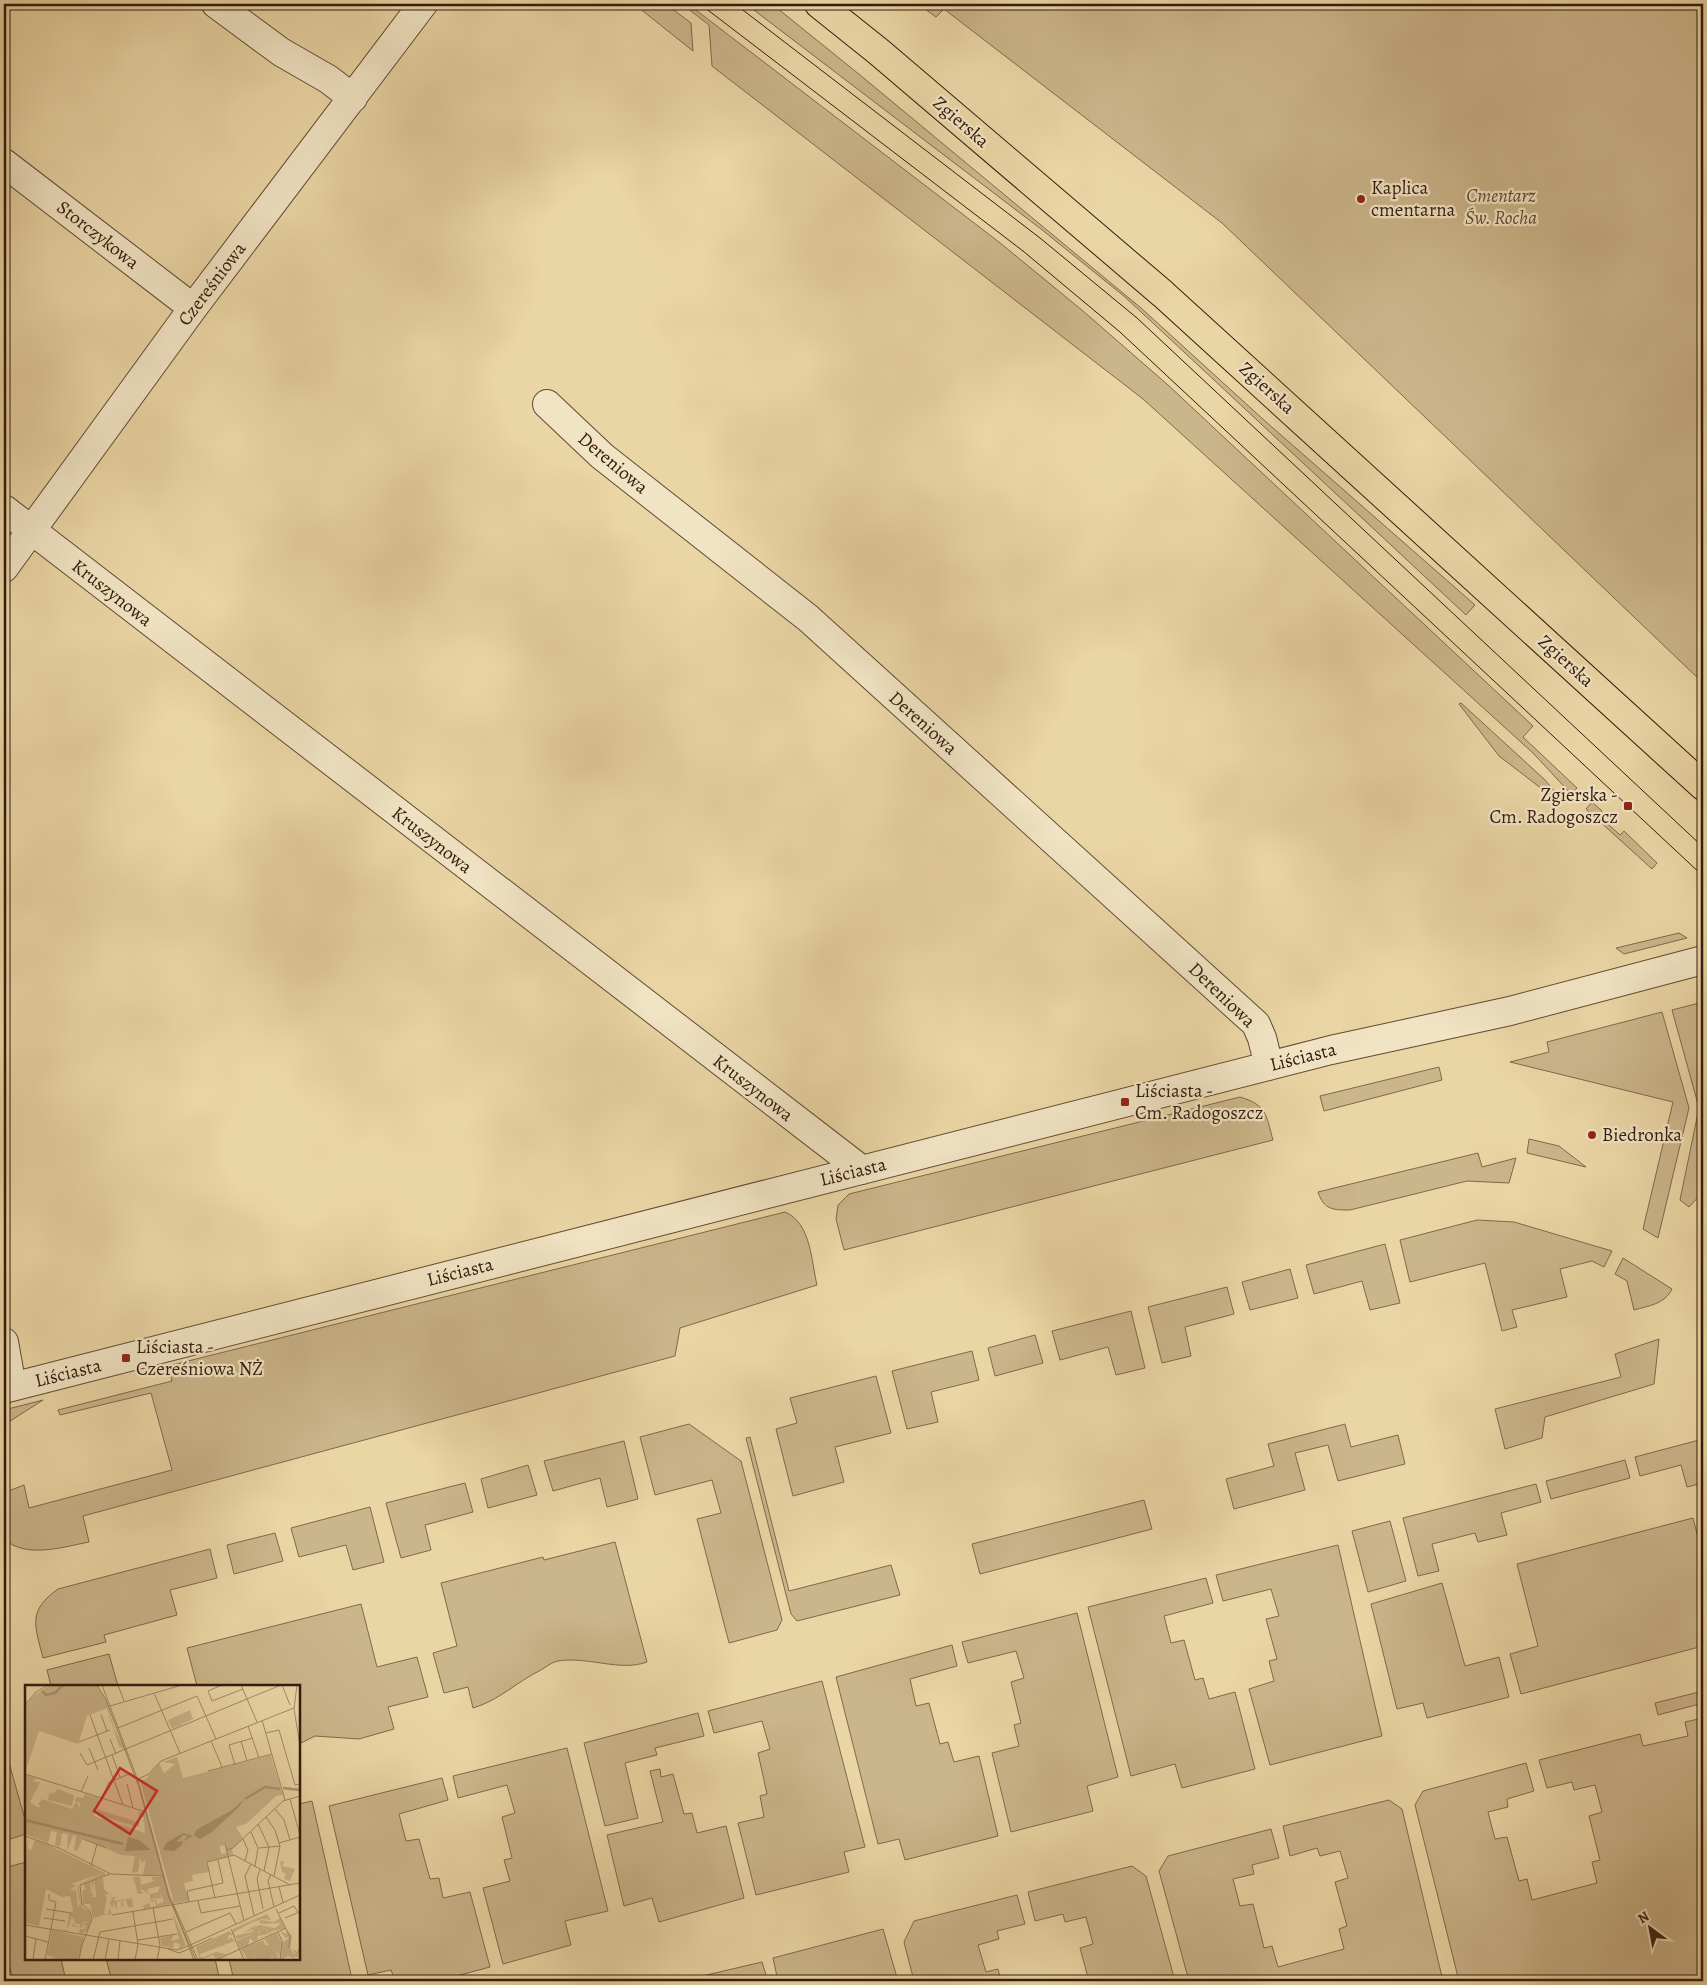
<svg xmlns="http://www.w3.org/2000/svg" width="1707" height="1985" font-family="Alegreya,serif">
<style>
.green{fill:#cbb58a;stroke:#80684c}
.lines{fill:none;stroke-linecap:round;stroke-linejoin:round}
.minor-casing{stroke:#624a33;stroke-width:30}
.major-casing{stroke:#341b0d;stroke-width:30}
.minor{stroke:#f1e4c4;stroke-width:28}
.major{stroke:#ead5a4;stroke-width:28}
.tram{stroke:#341b0d;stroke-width:1}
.poi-dot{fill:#8f2418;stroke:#f1e4c4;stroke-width:2}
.labels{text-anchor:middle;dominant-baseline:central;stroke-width:4.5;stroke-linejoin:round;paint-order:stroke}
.street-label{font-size:19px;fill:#341b0d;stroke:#f1e4c4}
.poi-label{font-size:19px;fill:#341b0d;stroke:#f1e4c4;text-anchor:start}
.park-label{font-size:19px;font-style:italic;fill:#614932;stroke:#f1e4c4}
.inset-river{fill:none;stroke:#ac9671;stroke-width:2.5}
.inset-road{fill:none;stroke:#a18b68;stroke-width:1}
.view{fill:#d62828;fill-opacity:0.15;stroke:#d62828;stroke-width:2.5}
.inset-edge{fill:none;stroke:#341b0d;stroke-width:2.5}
</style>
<rect width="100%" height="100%" fill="#ead5a4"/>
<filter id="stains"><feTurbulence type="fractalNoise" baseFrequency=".004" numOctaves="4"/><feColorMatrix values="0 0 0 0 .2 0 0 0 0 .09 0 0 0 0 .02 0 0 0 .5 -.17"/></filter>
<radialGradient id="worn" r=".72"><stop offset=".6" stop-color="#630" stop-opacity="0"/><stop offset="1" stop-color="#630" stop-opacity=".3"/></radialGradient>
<path class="green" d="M 634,4 L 648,4 L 652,6 L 654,4 L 666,4 L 691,23 L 693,51 Z
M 682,4 L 688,4 L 999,242 L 1083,311 L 1168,385 L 1533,726 L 1523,737 L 1577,788 L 1571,794 L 1533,753 L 1143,399 L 712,66 L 709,25 Z
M 746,4 L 772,4 L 860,75 L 1141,308 L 1265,421 L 1475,605 L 1466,615 L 1125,297 L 1041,229 Z
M 924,4 L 1703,4 L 1703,683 L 1222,223 L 944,9 L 936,17 L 922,7 Z
M 1461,703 L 1544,779 L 1561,798 L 1559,802 L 1499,756 L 1459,704 Z
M 1592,802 L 1602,811 L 1599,816 L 1620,835 L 1624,831 L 1657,863 L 1652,869 L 1586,809 Z
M 1679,933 L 1687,938 L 1624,954 L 1616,948 Z
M 1703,1002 L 1703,1192 L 1689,1207 L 1680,1200 L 1699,1108 L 1672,1010 Z
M 1662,1012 L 1689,1108 L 1658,1238 L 1643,1229 L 1673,1102 L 1510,1062 L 1549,1052 L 1547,1042 Z
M 1439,1067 L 1442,1080 L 1324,1111 L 1320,1096 Z
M 1240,1097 C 1267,1105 1266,1115 1273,1140 L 844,1250 L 836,1219 L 838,1205 L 849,1194 Z
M 1529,1139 L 1559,1146 L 1586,1167 L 1527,1153 Z
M 1478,1153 L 1482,1167 L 1516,1158 L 1509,1183 L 1467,1181 L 1350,1210 C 1333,1210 1324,1210 1318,1192 Z
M 785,1212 C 811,1223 811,1260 817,1285 L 680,1328 L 675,1356 L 83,1516 L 89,1542 C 63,1547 26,1559 4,1539 L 6,1492 L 24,1485 L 29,1508 L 172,1470 L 151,1393 L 60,1415 L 58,1410 L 172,1381 L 168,1366 Z
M 1477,1220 L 1514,1222 L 1612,1251 L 1604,1267 L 1592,1261 L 1560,1269 L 1567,1297 L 1512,1310 L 1517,1327 L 1502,1331 L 1485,1263 L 1410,1282 L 1400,1240 Z
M 1385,1244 L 1400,1303 L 1370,1310 L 1362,1281 L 1314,1294 L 1306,1265 Z
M 1623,1258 L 1672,1289 C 1665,1304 1648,1306 1634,1310 L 1627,1281 L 1615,1274 Z
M 1290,1269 L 1298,1298 L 1250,1310 L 1242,1282 Z
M 1227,1287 L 1234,1314 L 1185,1327 L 1191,1356 L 1162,1363 L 1148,1307 Z
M 1131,1311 L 1145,1368 L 1116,1375 L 1108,1347 L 1060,1360 L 1052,1331 Z
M 1035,1335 L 1043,1363 L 995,1376 L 988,1348 Z
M 1659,1339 L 1654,1384 L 1545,1417 L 1542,1438 L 1505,1449 L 1495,1409 L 1621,1377 L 1615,1354 Z
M 972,1351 L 979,1380 L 931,1392 L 938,1422 L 907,1429 L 892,1371 Z
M 876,1376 L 891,1433 L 835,1447 L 844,1482 L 793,1496 L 776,1429 L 797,1423 L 790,1398 Z
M 43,1400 L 4,1425 L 4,1410 Z
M 689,1424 L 741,1461 L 782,1620 L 777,1630 L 729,1643 L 697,1519 L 721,1513 L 712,1480 L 655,1495 L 640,1437 Z
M 1345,1424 L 1351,1447 L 1398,1435 L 1405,1464 L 1338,1481 L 1328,1445 L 1295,1453 L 1305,1490 L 1234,1509 L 1226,1479 L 1274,1466 L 1268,1444 Z
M 750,1437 L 789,1591 L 891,1565 L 900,1595 L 797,1621 L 791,1614 L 746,1438 Z
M 1703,1439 L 1703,1483 L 1687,1487 L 1681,1465 L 1640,1476 L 1635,1457 Z
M 624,1441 L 638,1499 L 607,1507 L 600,1478 L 553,1491 L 544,1461 Z
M 1625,1460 L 1630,1478 L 1551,1499 L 1546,1481 Z
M 528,1465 L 537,1495 L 488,1508 L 481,1479 Z
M 465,1483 L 473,1512 L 425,1525 L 431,1550 L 401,1558 L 386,1503 Z
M 1536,1484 L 1541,1502 L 1501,1513 L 1507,1535 L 1478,1542 L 1475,1533 L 1432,1544 L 1439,1571 L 1418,1576 L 1403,1518 Z
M 1144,1500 L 1152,1529 L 980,1574 L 972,1544 Z
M 370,1507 L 384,1562 L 353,1570 L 346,1545 L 299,1557 L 291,1528 Z
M 1693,1518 L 1703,1557 L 1703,1646 L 1521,1694 L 1510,1654 L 1538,1646 L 1517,1564 Z
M 1390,1521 L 1406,1581 L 1368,1592 L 1352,1531 Z
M 275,1533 L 283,1561 L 234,1574 L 227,1545 Z
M 615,1542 L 647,1662 C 620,1672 587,1656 558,1661 C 552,1662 546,1667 541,1670 C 518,1681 498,1701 473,1708 L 468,1687 L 444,1693 L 433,1653 L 457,1646 L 441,1583 L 543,1557 L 544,1560 Z
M 1338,1545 L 1382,1736 L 1270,1765 L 1249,1689 L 1274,1681 L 1269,1661 L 1277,1659 L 1266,1619 L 1279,1616 L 1271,1589 L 1223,1601 L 1216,1575 Z
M 210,1549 L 217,1578 L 170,1590 L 177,1615 L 104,1635 L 106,1642 L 43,1658 C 35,1626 27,1611 58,1589 Z
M 1206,1578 L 1213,1603 L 1164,1616 L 1171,1643 L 1184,1640 L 1195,1680 L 1203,1678 L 1209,1699 L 1235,1692 L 1255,1769 L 1182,1788 L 1175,1764 L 1131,1776 L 1088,1607 Z
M 1442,1583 L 1465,1666 L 1499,1657 L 1509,1697 L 1427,1718 L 1423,1703 L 1397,1709 L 1371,1604 Z
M 361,1604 L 377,1667 L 417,1657 L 428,1697 L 388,1707 L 394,1729 L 359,1739 L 315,1736 L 299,1744 L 299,1686 L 197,1686 L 187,1648 Z
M 1077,1613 L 1118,1777 L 1087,1786 L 1093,1811 L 1011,1832 L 992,1753 L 1019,1746 L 1014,1725 L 1021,1723 L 1011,1682 L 1024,1678 L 1016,1651 L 968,1663 L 962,1642 Z
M 952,1645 L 957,1666 L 910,1679 L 916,1706 L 929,1703 L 940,1744 L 948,1742 L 954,1762 L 979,1756 L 998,1836 L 905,1860 L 899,1839 L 878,1844 L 836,1677 Z
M 109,1654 L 118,1686 L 51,1686 L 47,1670 Z
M 822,1681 L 865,1847 L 844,1852 L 849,1872 L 756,1895 L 738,1823 L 764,1817 L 760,1796 L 767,1794 L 758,1753 L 770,1749 L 762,1721 L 714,1733 L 708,1711 Z
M 1703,1691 L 1703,1703 L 1658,1715 L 1655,1703 Z
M 698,1713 L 704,1736 L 655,1748 L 657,1755 L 625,1763 L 638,1818 L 605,1826 L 584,1743 Z
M 1703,1718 L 1703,1981 L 1581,1981 L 1579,1977 L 1564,1981 L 1459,1981 L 1415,1805 L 1423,1791 L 1526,1763 L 1534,1791 L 1507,1799 L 1508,1807 L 1488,1812 L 1495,1839 L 1507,1837 L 1519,1881 L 1527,1879 L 1532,1900 L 1597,1883 L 1592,1862 L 1600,1860 L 1589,1816 L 1602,1812 L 1595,1785 L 1574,1790 L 1572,1782 L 1547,1788 L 1539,1760 L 1640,1734 L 1643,1746 L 1688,1736 L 1685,1722 Z
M 4,1745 L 26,1823 L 26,1834 L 4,1841 Z
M 567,1748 L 608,1911 L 565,1921 L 571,1945 L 503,1964 L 483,1888 L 510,1881 L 504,1860 L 512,1858 L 502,1817 L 515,1813 L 507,1785 L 458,1798 L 453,1776 Z
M 660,1769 L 661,1777 L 673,1774 L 684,1814 L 692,1813 L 697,1833 L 726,1826 L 744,1898 L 659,1922 L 652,1898 L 624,1906 L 607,1835 L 663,1822 L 650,1771 Z
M 442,1778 L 448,1800 L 399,1814 L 406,1841 L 419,1839 L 430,1879 L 439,1878 L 443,1898 L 470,1892 L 490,1967 L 438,1981 L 395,1981 L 391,1970 L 368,1975 L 329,1806 Z
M 1389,1800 L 1402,1809 L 1443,1981 L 1189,1981 L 1159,1871 L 1168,1856 L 1271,1829 L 1279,1858 L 1252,1865 L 1254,1874 L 1233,1879 L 1240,1906 L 1253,1904 L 1264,1948 L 1272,1946 L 1278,1967 L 1344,1949 L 1339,1929 L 1347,1926 L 1335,1882 L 1348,1878 L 1340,1851 L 1320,1856 L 1317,1848 L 1290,1856 L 1283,1826 Z
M 312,1801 L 352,1979 L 343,1981 L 234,1981 L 229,1959 L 299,1959 L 299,1804 Z
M 26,1862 L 26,1959 L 61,1959 L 66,1981 L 4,1981 L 4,1977 L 12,1975 L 4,1947 L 4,1868 Z
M 1132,1866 L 1146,1876 L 1175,1981 L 1089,1981 L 1080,1948 L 1093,1944 L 1086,1917 L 1065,1922 L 1063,1914 L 1035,1921 L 1028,1892 Z
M 1017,1895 L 1025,1924 L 997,1931 L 999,1939 L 978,1945 L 986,1972 L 998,1969 L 1001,1981 L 914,1981 L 904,1942 L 914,1921 Z
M 883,1929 L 898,1981 L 778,1981 L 773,1958 Z
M 106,1959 L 215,1959 L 220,1981 L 112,1981 Z
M 762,1962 L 768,1981 L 681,1981 Z"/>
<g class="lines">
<defs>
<path id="minor" d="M 216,4 L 281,52 L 328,79 L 353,98
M 4,163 L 193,308
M 547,404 L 602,456 L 808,618 L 1256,1024 L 1262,1038 L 1269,1066
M 4,509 L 862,1170
M 4,568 L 193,308 L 423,4
M 4,1342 L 12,1387
M 4,1389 L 1331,1050 L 1510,1011 L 1703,960"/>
<path id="major" d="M 819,4 L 879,52 L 1163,294 L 1703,786"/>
</defs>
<use href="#minor" class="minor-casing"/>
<use href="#major" class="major-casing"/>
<use href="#minor" class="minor"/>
<use href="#major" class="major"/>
<path class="tram" d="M 700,4 L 1023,251 L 1120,332 L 1703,876
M 735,4 L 1040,238 L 1137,318 L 1703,847"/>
</g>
<g class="poi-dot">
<circle cx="1361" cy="199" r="5"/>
<rect x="1623" y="801" width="10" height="10" rx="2.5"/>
<rect x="1120" y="1097" width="10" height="10" rx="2.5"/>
<circle cx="1592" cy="1135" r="5"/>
<rect x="121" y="1353" width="10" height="10" rx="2.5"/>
</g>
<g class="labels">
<g class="street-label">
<text transform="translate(961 122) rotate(41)">Zgierska</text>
<text transform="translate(98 235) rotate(38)">Storczykowa</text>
<text transform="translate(212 284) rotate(-53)">Czereśniowa</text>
<text transform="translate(1267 388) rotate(42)">Zgierska</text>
<text transform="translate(613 463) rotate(40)">Dereniowa</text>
<text transform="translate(112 593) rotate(38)">Kruszynowa</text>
<text transform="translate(1566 661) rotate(42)">Zgierska</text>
<text transform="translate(923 723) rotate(42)">Dereniowa</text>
<text transform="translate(432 840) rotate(38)">Kruszynowa</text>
<text transform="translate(1222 995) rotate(44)">Dereniowa</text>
<text transform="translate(1303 1057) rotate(-14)">Liściasta</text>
<text transform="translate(753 1088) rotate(38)">Kruszynowa</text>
<text transform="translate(853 1172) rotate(-14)">Liściasta</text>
<text transform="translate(460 1272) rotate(-14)">Liściasta</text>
<text transform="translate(68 1373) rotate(-14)">Liściasta</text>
</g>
<g class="poi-label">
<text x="1371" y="188">Kaplica<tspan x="1371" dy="22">cmentarna</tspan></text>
<text x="1618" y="795" text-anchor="end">Zgierska -<tspan x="1618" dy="22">Cm. Radogoszcz</tspan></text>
<text x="1135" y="1091">Liściasta -<tspan x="1135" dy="22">Cm. Radogoszcz</tspan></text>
<text x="1602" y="1135">Biedronka</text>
<text x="136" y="1347">Liściasta -<tspan x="136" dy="22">Czereśniowa NŻ</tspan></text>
</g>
<g class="park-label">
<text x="1501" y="196">Cmentarz<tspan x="1501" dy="22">Św. Rocha</tspan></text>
</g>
</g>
<g transform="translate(25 1685)">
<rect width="275" height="275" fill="#ead5a4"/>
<path d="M 25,0 L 72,0 L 81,14 L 89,43 L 100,65 L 94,61 L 82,23 L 62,31 L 53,59 L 14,46 L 0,87 L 0,21 L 8,11 ZM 165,25 L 168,34 L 147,44 L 143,35 ZM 246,70 L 258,110 L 251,111 L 221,139 L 211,142 L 218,153 L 207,164 L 208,169 L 203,171 L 200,160 L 195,161 L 196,169 L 202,168 L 203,172 L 181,177 L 184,187 L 167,190 L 168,196 L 159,198 L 164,216 L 149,218 L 115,95 L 121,94 L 134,78 L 139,88 L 150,79 L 138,77 L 152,72 L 158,93 ZM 0,89 L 11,93 L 8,97 L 15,97 L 5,117 L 12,122 L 16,122 L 13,119 L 17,114 L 47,124 L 50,118 L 54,119 L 51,128 L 56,118 L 50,117 L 51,112 L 58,113 L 60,109 L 74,113 L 69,131 L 120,148 L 119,137 L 116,136 L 119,135 L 118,132 L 114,132 L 113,126 L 121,128 L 137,190 L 118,190 L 121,175 L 117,178 L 115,173 L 113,187 L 107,188 L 110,171 L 96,170 L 58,153 L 52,166 L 49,165 L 51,151 L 48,150 L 42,166 L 43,149 L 37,148 L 35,162 L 30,160 L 32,147 L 26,146 L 23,158 L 0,149 ZM 32,104 L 49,110 L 47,121 L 23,115 L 24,108 L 29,109 L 26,106 L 30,108 ZM 72,124 L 115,138 L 114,142 L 72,130 ZM 4,153 L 2,164 L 6,165 L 10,155 L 20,158 L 80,188 L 80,190 L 54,199 L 78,188 L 46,199 L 51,200 L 45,206 L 51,205 L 53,223 L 56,216 L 54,216 L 52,200 L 53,200 L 57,222 L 64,226 L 66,234 L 64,242 L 59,248 L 54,248 L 55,244 L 60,244 L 62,239 L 59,242 L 59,238 L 63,237 L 59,236 L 57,243 L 54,242 L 56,239 L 51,239 L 50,232 L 51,236 L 49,239 L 53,242 L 47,241 L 50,236 L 47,232 L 42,246 L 28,244 L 42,245 L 44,229 L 48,226 L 45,211 L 37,212 L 21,204 L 14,241 L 0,238 L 0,166 ZM 255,176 L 259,177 L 257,181 L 270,184 L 265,196 L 259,194 L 261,189 L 257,187 ZM 78,192 L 79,204 L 84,209 L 80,210 L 82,212 L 79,228 L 82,229 L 68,233 L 65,219 L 58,219 L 58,205 L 61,204 L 58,199 L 65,196 L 67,209 L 70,209 L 66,212 L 71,212 L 70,200 L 68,196 L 69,208 L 66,196 ZM 108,192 L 115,192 L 116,200 L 129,196 L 126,192 L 138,192 L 146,219 L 119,224 L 118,221 L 124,218 L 126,222 L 131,221 L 130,216 L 125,217 L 126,215 L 131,215 L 132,219 L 139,217 L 135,207 L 136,213 L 125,214 L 125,209 L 133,207 L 135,201 L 122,204 L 124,209 L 117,204 L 115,206 L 119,208 L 113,209 ZM 87,205 L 86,217 L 88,212 L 91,212 L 89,215 L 89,216 L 107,213 L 108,222 L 103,222 L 101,215 L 97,216 L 99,221 L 96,222 L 96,216 L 92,217 L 92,225 L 88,217 L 88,223 L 85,219 L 84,222 L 87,229 L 83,230 ZM 147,226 L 161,260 L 154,264 L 155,259 L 149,257 L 148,263 L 137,261 L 135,253 L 149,250 L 146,256 L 154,254 ZM 242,229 L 246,235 L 237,234 L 226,238 L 209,247 L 210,251 L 227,247 L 228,244 L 219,248 L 233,238 L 228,243 L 235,240 L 250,243 L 256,238 L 238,239 L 233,237 L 236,235 L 249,237 L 255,233 L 260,243 L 245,247 L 246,250 L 240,243 L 244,249 L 232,251 L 233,254 L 229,257 L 225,253 L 223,260 L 215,263 L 212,256 L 233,246 L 235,250 L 234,246 L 242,242 L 212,255 L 213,253 L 211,253 L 207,246 L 208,244 ZM 261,244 L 267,251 L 265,263 L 269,269 L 271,268 L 270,268 L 267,263 L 272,267 L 275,260 L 273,272 L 268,272 L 272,275 L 263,271 L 256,275 L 257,258 L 264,253 L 260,252 L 255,246 L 262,249 ZM 27,245 L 59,252 L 53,275 L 36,275 L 22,270 ZM 204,246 L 208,250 L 204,250 L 203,255 L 206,252 L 210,256 L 175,269 L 176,273 L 191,267 L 202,269 L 191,274 L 188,270 L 175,275 L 171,262 ZM 252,248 L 256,257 L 254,272 L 248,261 L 254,275 L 247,275 L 248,270 L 245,275 L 230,275 L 229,270 L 229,275 L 223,275 L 218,266 L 221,275 L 216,264 L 238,255 L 240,260 L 244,260 L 239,254 Z" fill="#cbb58a"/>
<path d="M 219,114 L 214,122 L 187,147 L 175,154 L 169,151 L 171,145 L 207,125 ZM 158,148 L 168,151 L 159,156 L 162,151 L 158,150 L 151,157 L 158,156 L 157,160 L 149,166 L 138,165 L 141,158 ZM 103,152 L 114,155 L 126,165 L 100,166 Z" fill="#ac9671"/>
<path class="inset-river" d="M 17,6 L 21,10 L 30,8 L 38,0M 258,103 L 275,105M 220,114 L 240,102 L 255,104M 0,135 L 98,159"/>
<path class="inset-road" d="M 72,0 L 81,15 L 114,102 L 144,213 L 171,275M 77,0 L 113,96 L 144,210 L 173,275M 93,0 L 99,16M 197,0 L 183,6 L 187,16 L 218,4M 216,0 L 232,37M 257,0 L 265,20M 272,0 L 269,24 L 275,60M 129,8 L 155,68M 0,20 L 11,7 L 23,0M 85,21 L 157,0M 65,30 L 98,120M 76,30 L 82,46M 237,35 L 260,115M 223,41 L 234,73M 93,43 L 172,11 L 191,54M 241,48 L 254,45 L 270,100 L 275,99M 85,54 L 91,69M 186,56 L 197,82M 216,56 L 222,76M 54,57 L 85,45M 64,63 L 73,85M 55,68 L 62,80 L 256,0M 87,70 L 95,92M 210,80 L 204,60 L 228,53M 183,86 L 247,69M 0,89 L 121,127M 113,94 L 124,89 L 136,76 L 269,23M 102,99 L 108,123M 56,107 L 63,91M 77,113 L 84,97 L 107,88M 265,114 L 275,150M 250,124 L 259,135 L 265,155M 241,132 L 250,145 L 255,161 L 249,191M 233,139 L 244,162 L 239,186M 226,147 L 233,163 L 230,181M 0,151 L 34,163 L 86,189 L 139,191M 58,154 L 81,163M 218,154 L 223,165 L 220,176M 254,158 L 275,152M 200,159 L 219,236M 234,163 L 255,161M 202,165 L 208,163 L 258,116 L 275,111M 226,179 L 220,191 L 229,230M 66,181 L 72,159M 235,184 L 232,194 L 238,224M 246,189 L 243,196 L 249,222M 254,202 L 258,217M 190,213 L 182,177 L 209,170 L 265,200M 173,216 L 176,228 L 215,221M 164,217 L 162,206 L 198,198 L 193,175M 147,218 L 169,275M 128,223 L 135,260 L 132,275M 21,224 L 46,228M 251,224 L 265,252 L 264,263M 108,227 L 113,259 L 110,275M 254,228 L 269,221 L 273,227M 87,230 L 275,198M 19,233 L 40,236M 260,233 L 275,227M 0,240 L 152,265 L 163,261M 206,244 L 219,275M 161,247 L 205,228 L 211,239M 253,247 L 257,256 L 255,275M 0,251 L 23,257M 113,255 L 152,249M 57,260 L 67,234 L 65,226 L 57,219 L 55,200 L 85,189M 163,261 L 275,210M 143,264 L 154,268 L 164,264M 164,264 L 187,253M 8,275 L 11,253M 20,275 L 31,217 L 24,215 L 24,209M 54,275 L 57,259M 68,275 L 75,247 L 148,234M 80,275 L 84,254M 93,275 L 95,256M 191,275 L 261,243"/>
<path class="view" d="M 95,83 L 132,106 L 105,149 L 69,126 Z"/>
<rect width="275" height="275" class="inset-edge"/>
</g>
<rect width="1707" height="1985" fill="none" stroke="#ead5a4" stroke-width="20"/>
<rect x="5" y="5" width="1697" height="1975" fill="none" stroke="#341b0d" stroke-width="2.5"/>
<rect x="10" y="10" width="1687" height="1965" fill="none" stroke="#341b0d"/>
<g transform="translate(1650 1928) rotate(328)" stroke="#f1e4c4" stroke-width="4" paint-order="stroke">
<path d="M0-4L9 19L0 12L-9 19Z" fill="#341b0d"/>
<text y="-8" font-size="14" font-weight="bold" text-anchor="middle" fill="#341b0d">N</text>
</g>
<rect width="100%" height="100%" filter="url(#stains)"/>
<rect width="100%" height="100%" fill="url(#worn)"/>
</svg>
